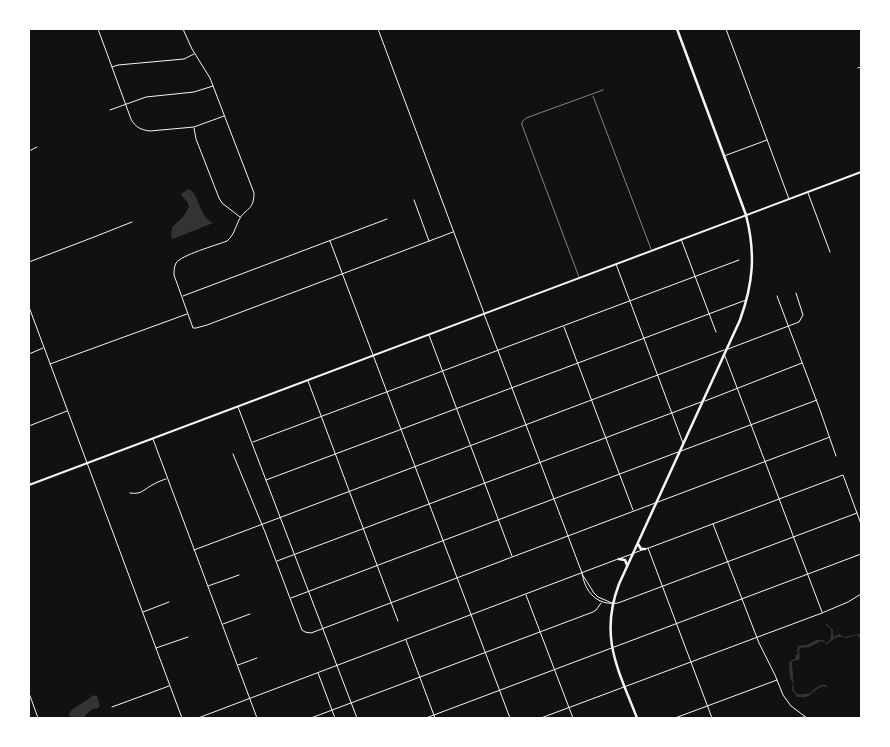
<svg xmlns="http://www.w3.org/2000/svg" width="890" height="747" font-family="Manrope,sans-serif">
<style>
.water{fill:#333}
.lines{fill:none;stroke-linecap:round;stroke-linejoin:round}
.service{stroke:#f5f5f5;stroke-width:0.5}
.minor{stroke:#f5f5f5;stroke-width:1}
.tertiary{stroke:#f5f5f5;stroke-width:1}
.secondary{stroke:#f5f5f5;stroke-width:2}
.primary{stroke:#f5f5f5;stroke-width:2.5}
</style>
<rect width="100%" height="100%" fill="#111"/>
<path class="water" d="M 189,189 C 200,195 198,215 213,223 L 173,239 L 171,238 L 172,227 L 183,217 L 189,207 L 188,203 L 181,195 L 182,193 Z
M 826,623 L 833,630 L 833,637 L 839,634 L 844,637 L 858,634 L 861,635 L 861,640 L 857,635 L 846,638 L 841,637 L 838,637 L 835,638 L 827,644 L 821,641 L 810,647 L 800,648 C 798,651 801,656 799,660 L 793,661 L 792,663 L 794,689 L 796,693 C 801,696 806,693 811,693 C 815,688 820,684 826,685 L 828,688 C 819,683 814,694 806,697 C 803,698 801,697 797,697 L 794,691 L 793,694 L 792,687 L 793,684 L 790,678 L 789,662 L 796,658 L 795,656 L 798,653 L 797,651 L 798,646 L 803,645 L 807,645 L 816,640 L 823,640 L 826,643 C 832,640 831,635 831,629 L 826,625 Z
M 93,695 L 95,696 L 97,696 L 100,705 L 98,708 L 91,710 L 83,718 L 72,718 L 69,715 L 69,713 C 76,705 86,702 93,695 Z"/>
<g class="lines">
<path class="service" d="M 593,96 L 651,249
M 579,277 L 522,125 L 522,122 L 526,118 L 603,90"/>
<path class="minor" d="M 98,29 L 131,119 C 135,127 141,130 150,131 L 194,127 L 224,116
M 183,29 L 192,49 L 210,78 L 254,193 C 254,211 245,208 239,220 C 235,228 234,235 227,241 C 217,245 181,255 176,263 C 174,267 174,271 174,275 L 193,328 L 196,328 L 207,325 L 453,232
M 726,29 L 789,199
M 112,67 L 118,65 L 184,59 L 194,54
M 858,68 L 861,67
M 110,110 L 146,97 L 194,92 L 213,86
M 194,128 L 196,139 L 219,198 L 222,203 L 240,217
M 29,151 L 37,147
M 724,156 L 767,140
M 808,193 L 830,252
M 414,200 L 429,241
M 681,239 L 716,332
M 29,262 L 94,237 L 132,222
M 616,264 L 683,443
M 183,296 L 387,219
M 777,296 L 820,410 L 836,456
M 484,314 L 582,573 C 585,592 597,606 618,603 L 857,513
M 564,327 L 633,510
M 429,335 L 512,556
M 728,349 L 799,322 L 803,315 L 796,293
M 29,354 L 43,348
M 725,356 L 822,612
M 50,364 L 187,314
M 308,381 L 398,621
M 705,401 L 802,363
M 29,426 L 67,411
M 153,439 L 257,718
M 253,442 L 739,260
M 681,451 L 817,400
M 233,454 L 265,532 L 302,630 L 305,632 L 311,633 L 830,437
M 266,480 L 746,300
M 130,493 C 142,495 144,489 154,484 C 158,482 162,480 166,479
M 713,524 L 759,643 L 775,675 L 783,695 L 791,706 L 807,718
M 648,548 L 712,718
M 646,549 L 843,475 L 861,524
M 194,550 L 724,350
M 634,553 L 642,550
M 277,561 L 701,402
M 582,574 L 594,593 L 598,597 L 612,603
M 208,586 L 239,575
M 526,595 L 573,718
M 291,598 L 678,452
M 143,612 L 169,602
M 223,624 L 250,614
M 406,640 L 435,718
M 156,648 L 188,637
M 238,665 L 257,658
M 318,673 L 335,718
M 112,707 L 169,686
M 311,718 L 593,612 L 596,610 L 601,603
M 426,718 L 861,554
M 541,718 L 822,613 L 848,602 L 861,594
M 675,718 L 777,680
M 799,718 L 804,717"/>
<path class="tertiary" d="M 378,29 L 484,313
M 330,241 L 510,718
M 29,307 L 182,718
M 238,407 L 357,718
M 621,558 L 632,554
M 29,693 L 38,718
M 198,718 L 618,559"/>
<path class="secondary" d="M 29,485 L 861,172"/>
<path class="primary" d="M 638,544 L 641,549 L 645,549
M 619,559 L 625,560 L 627,565
M 637,718 C 618,669 599,637 619,584 L 740,320 C 753,284 756,254 746,215 L 677,29"/>
</g>
<rect width="890" height="747" fill="none" stroke="#ffffff" stroke-width="60"/>
</svg>
